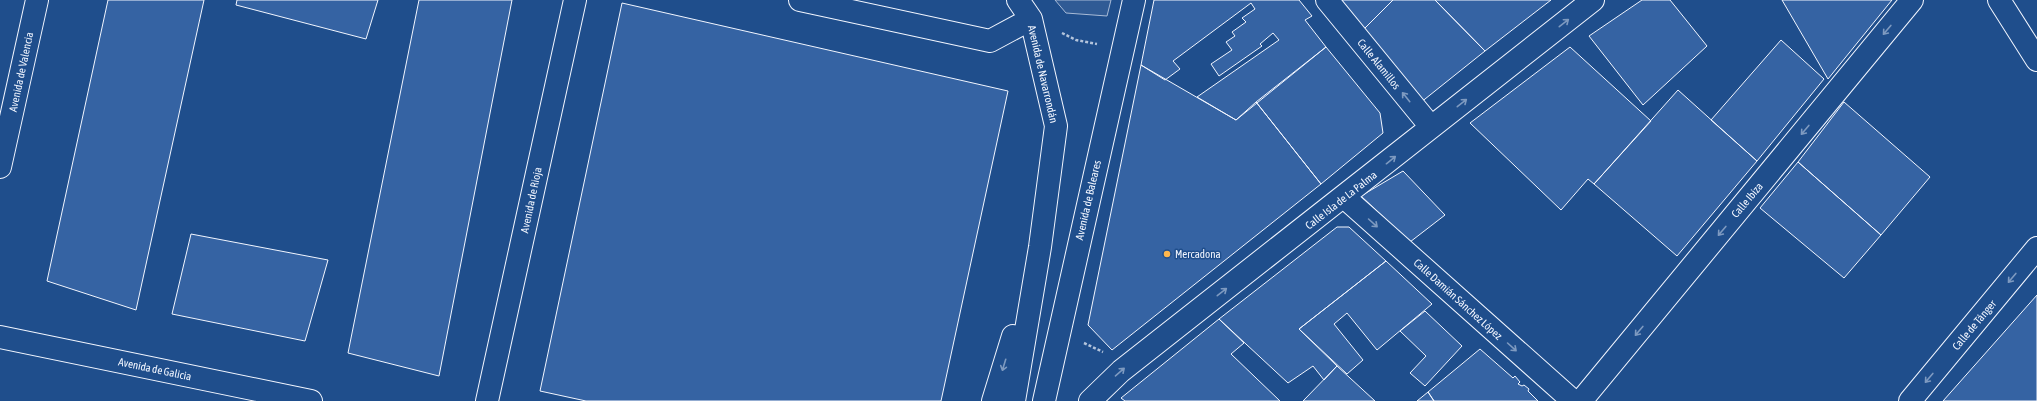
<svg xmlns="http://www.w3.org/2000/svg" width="2037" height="401" font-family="'Asap Condensed',sans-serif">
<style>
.parking{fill:#305b95;stroke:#a8bbd7}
.building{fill:#3563a3;stroke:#f2f6ff}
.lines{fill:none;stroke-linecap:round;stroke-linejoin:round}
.street-casing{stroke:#f2f6ff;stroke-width:24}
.path{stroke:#b3c4dc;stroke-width:2.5;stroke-dasharray:3 2;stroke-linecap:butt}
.street{stroke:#1f4e8c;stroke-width:22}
.oneway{stroke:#7e9ac0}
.poi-dot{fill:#ffb74d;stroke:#1f4e8c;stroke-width:1.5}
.labels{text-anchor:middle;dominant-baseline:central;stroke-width:3;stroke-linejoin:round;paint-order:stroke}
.street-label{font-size:11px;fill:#f2f6ff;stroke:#1f4e8c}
.poi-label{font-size:11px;fill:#f2f6ff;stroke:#1f4e8c;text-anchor:start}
</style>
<rect width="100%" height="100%" fill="#1f4e8c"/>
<path class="parking" d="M 1055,0 L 1111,0 L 1107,16 L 1066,13 Z"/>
<path class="building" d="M 108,0 L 204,0 L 136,310 L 47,281 Z
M 237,0 L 378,0 L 366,39 L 236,5 Z
M 419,0 L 512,0 L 439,376 L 348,353 Z
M 1154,0 L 1299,0 L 1312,16 L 1305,20 L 1326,47 L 1236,120 L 1197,97 L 1279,40 L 1273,33 L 1260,44 L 1262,46 L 1219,76 L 1211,64 L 1232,50 L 1226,42 L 1235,36 L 1232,32 L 1246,22 L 1242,18 L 1255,9 L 1251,3 L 1173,61 L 1180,69 L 1165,80 L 1141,65 Z
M 1337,0 L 1393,0 L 1362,31 Z
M 1393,0 L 1435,0 L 1485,51 L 1415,107 L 1362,31 Z
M 1435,0 L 1551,0 L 1485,51 Z
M 1642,0 L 1670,0 L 1707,46 L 1643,105 L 1589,36 Z
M 1782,0 L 1892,0 L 1828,79 Z
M 622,3 L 1008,91 L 941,401 L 586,401 L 540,391 Z
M 1781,40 L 1824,79 L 1757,161 L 1711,120 Z
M 1326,47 L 1380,113 L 1383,133 L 1321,184 L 1256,102 Z
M 1570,47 L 1651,121 L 1594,184 L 1588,179 L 1561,210 L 1470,123 Z
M 1141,65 L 1236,120 L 1256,102 L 1321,184 L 1112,350 L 1088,325 Z
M 1678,90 L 1757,161 L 1677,256 L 1594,184 Z
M 1844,102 L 1930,177 L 1881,235 L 1798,162 Z
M 1798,162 L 1881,235 L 1844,278 L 1760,208 Z
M 1403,171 L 1445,215 L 1410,242 L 1361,196 Z
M 1337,227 L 1349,227 L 1386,261 L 1299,329 L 1337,366 L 1324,380 L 1313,366 L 1288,383 L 1219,319 Z
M 191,234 L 328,260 L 305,341 L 172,314 Z
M 1386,261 L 1432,304 L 1377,350 L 1347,313 L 1334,324 L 1363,360 L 1347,374 L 1299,329 Z
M 2037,295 L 2037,401 L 1943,401 Z
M 1425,311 L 1462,346 L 1425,386 L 1410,373 L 1426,356 L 1400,331 Z
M 1219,319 L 1244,343 L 1231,354 L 1280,401 L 1125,401 L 1121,398 Z
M 1480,349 L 1513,378 L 1515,376 L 1520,382 L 1518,384 L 1522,386 L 1524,385 L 1529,389 L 1528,391 L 1538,401 L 1434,401 L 1428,392 Z
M 1337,366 L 1375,401 L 1303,401 Z
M 1428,392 L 1434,401 L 1417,401 Z"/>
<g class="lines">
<defs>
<path id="street" d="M 800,0 L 990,41 L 1031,19
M 1327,0 L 1431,127
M 1999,0 L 2037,60
M 0,167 L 37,0
M 1344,197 L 1573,401
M 0,337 L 311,401
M 487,401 L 575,0
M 993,401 L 1013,336
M 1014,401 L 1040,247 L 1056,126 L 1031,19 L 1018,0
M 1044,401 L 1134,0
M 1090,401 L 1121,371 L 1593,0
M 1581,401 L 1912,0
M 1910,401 L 2037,248"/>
</defs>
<use href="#street" class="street-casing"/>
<path class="path" d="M 1062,33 L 1076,40 L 1097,44
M 1084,343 L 1103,352"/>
<use href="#street" class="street"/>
</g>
<defs><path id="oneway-shaft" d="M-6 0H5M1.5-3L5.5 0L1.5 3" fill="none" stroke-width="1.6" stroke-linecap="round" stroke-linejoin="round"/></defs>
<g class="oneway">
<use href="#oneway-shaft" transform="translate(1564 23) rotate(-38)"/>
<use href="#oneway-shaft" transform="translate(1887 30) rotate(130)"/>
<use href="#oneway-shaft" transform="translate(1406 97) rotate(-129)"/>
<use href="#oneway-shaft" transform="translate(1462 103) rotate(-38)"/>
<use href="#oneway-shaft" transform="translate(1805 130) rotate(130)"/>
<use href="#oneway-shaft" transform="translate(1391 160) rotate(-39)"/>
<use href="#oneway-shaft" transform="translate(1373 223) rotate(42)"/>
<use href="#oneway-shaft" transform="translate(1722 231) rotate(130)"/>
<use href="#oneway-shaft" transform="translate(2012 278) rotate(130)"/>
<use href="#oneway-shaft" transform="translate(1222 292) rotate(-38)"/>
<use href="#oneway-shaft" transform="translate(1639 331) rotate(130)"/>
<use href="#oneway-shaft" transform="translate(1512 347) rotate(42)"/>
<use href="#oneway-shaft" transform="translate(1004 365) rotate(107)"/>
<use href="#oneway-shaft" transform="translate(1120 372) rotate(-41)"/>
<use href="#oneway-shaft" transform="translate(1929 378) rotate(130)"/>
</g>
<circle class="poi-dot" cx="1167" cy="254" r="4"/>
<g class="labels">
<g class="street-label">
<text transform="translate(1379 64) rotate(51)">Calle Alamillos</text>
<text transform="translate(21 72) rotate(-78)">Avenida de Valencia</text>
<text transform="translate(1043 74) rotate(77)">Avenida de Navarrondán</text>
<text transform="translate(531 200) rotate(-78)">Avenida de Rioja</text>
<text transform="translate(1088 200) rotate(-77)">Avenida de Baleares</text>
<text transform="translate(1341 200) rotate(-38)">Calle Isla de La Palma</text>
<text transform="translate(1747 200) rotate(-50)">Calle Ibiza</text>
<text transform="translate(1458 299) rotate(42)">Calle Damián Sánchez López</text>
<text transform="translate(1974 325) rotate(-50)">Calle de Tánger</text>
<text transform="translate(155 369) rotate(12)">Avenida de Galicia</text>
</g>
<g class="poi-label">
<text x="1175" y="254">Mercadona</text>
</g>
</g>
</svg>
